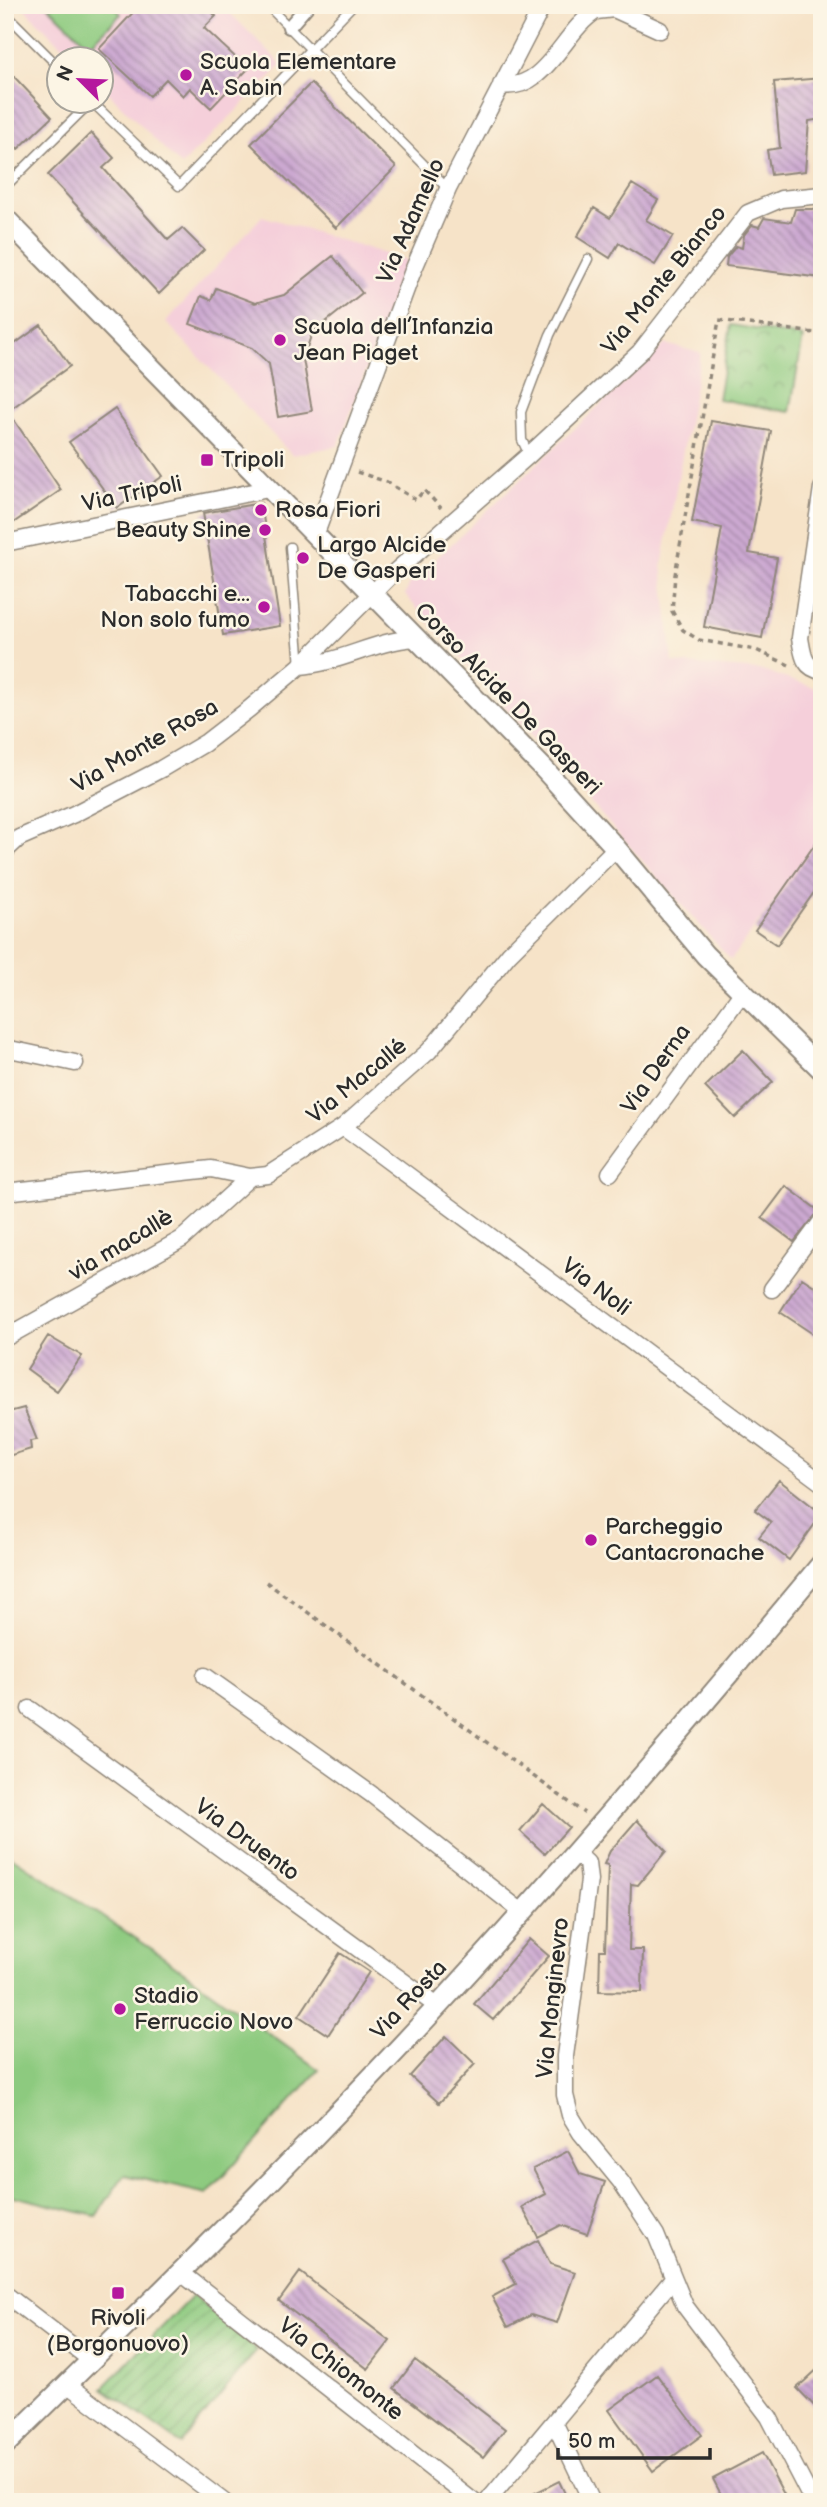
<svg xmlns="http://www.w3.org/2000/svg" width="827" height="2507" font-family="'Balsamiq Sans',sans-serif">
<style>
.built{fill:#f5cfda}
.park{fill:url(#park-crowns);stroke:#5c7a55;stroke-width:2}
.garden{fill:url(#garden-furrows);stroke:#5c7a55;stroke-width:2}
.pitch{fill:#8dca7f;stroke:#5c7a55;stroke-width:2}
.building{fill:url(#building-back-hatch)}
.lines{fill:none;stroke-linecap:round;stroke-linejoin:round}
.service-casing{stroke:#90877a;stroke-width:11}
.pedestrian-casing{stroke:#90877a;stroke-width:16}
.minor-casing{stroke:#90877a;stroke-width:19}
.tertiary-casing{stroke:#90877a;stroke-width:23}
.path{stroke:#90877a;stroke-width:3.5;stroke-dasharray:5 5;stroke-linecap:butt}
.service{stroke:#fff;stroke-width:8}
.pedestrian{stroke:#fff;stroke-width:12}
.minor{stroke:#fff;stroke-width:16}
.tertiary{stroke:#fff;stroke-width:19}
.poi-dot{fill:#b5179e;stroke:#fcf5e5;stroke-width:2.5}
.labels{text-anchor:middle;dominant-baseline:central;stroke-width:5;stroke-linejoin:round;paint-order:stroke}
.poi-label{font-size:23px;fill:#2b2b2b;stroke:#fcf5e5;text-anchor:start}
.street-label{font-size:23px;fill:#2b2b2b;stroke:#fcf5e5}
</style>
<defs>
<pattern id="park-crowns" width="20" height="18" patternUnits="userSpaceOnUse" patternTransform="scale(1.75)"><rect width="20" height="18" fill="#8dca7f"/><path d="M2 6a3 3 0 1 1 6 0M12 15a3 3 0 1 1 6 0" fill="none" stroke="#73a468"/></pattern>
<pattern id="garden-furrows" width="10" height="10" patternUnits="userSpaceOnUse" patternTransform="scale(1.75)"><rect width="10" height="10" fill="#8dca7f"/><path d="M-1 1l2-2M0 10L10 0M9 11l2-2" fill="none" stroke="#73a468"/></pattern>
<pattern id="building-back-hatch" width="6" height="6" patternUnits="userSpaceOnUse" patternTransform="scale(1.75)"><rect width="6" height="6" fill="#cca9d1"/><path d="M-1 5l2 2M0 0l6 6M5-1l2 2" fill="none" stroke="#a68aaa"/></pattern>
</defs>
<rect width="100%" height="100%" fill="#fcf5e5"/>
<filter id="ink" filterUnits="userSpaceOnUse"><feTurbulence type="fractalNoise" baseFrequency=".0143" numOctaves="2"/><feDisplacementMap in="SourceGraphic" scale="14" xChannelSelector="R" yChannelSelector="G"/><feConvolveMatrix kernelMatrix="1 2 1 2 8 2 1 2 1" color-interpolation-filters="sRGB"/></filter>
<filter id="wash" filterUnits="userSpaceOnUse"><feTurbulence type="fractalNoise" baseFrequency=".00686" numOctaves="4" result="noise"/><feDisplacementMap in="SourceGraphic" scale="28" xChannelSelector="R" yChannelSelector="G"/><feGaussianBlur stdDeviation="1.57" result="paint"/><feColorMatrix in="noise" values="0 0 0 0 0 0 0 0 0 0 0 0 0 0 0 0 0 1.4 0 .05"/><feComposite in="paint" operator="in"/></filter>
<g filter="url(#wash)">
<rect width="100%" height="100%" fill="#f6e3c8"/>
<path class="built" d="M 21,5 L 222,5 L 282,65 L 181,166 L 102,86 L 102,60 L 75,59 Z
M 262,216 L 406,260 L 338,446 L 292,455 L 166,322 Z
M 665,344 L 701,353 L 662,565 L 673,663 L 759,670 L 822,690 L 822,841 L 818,840 L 731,960 L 405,595 L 410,583 Z"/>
<path class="park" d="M 731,325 L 803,337 L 790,412 L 718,399 Z"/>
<path class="garden" d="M 193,2295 L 257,2350 L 181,2444 L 103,2388 Z"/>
<path class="pitch" d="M 47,5 L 113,5 L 121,14 L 89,46 Z
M 5,1852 L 152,1949 L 319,2070 L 207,2194 L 124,2175 L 96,2216 L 5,2194 Z"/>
<g id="blocks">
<path class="building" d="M 140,5 L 205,5 L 216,16 L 204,28 L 248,69 L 211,108 L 190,88 L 183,96 L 166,79 L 150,96 L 99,49 Z
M 5,67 L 52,117 L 18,149 L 5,135 Z
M 822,78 L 822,119 L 809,121 L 805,171 L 771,175 L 767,150 L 780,148 L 774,82 Z
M 311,83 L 396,167 L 336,228 L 251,144 Z
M 91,133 L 114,158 L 103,168 L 168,240 L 182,228 L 204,250 L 159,294 L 48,175 Z
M 632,184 L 658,200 L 646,220 L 673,236 L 655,265 L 619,243 L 610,258 L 577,237 L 594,208 L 610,218 Z
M 795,209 L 822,209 L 822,278 L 726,266 L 727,257 L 736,246 L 742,248 L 744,235 L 752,225 L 759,227 L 764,218 L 791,222 Z
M 333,256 L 362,293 L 312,333 L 303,359 L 312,411 L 278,417 L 269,364 L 252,348 L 190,324 L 201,296 L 211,300 L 216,288 L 255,303 L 284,295 Z
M 41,325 L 70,366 L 8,411 L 61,490 L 13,523 L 5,512 L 5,351 Z
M 115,409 L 163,476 L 117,508 L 69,442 Z
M 711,421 L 771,431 L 749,553 L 777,558 L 762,638 L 704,627 L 722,528 L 692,522 Z
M 261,503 L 280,626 L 223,635 L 203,513 Z
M 822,834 L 822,881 L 777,945 L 755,930 Z
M 743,1050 L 773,1082 L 735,1118 L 705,1087 Z
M 786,1186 L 819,1211 L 794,1242 L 762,1218 Z
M 802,1278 L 822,1291 L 822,1340 L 780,1312 Z
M 48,1336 L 82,1356 L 57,1391 L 27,1369 Z
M 24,1408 L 37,1440 L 30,1441 L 31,1449 L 5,1457 L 5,1413 Z
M 779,1480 L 822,1514 L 789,1560 L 759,1537 L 771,1522 L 755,1510 Z
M 543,1804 L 569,1827 L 545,1854 L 520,1831 Z
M 637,1820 L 666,1851 L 638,1885 L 631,1884 L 629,1950 L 643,1950 L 642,1992 L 599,1991 L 600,1950 L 605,1950 L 608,1865 L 604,1864 L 610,1851 Z
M 529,1939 L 549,1956 L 493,2020 L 474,2004 Z
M 340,1953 L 369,1972 L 328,2035 L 299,2016 Z
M 446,2036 L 475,2064 L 439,2103 L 410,2076 Z
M 568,2151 L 580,2174 L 605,2182 L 587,2234 L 561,2225 L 538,2237 L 522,2207 L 546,2194 L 533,2169 Z
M 538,2240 L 550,2264 L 575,2272 L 557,2323 L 531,2315 L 508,2327 L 492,2297 L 516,2284 L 503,2259 Z
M 300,2272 L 390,2341 L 368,2369 L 279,2301 Z
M 415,2360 L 505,2429 L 483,2457 L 394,2388 Z
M 822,2365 L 822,2414 L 797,2388 Z
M 657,2375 L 702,2435 L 653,2471 L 609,2410 Z
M 762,2453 L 788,2502 L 725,2502 L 713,2479 Z
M 559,2481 L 569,2502 L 517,2502 Z"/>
</g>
</g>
<g filter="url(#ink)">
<use href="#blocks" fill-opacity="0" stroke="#90877a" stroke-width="2"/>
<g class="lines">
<defs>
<path id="service" d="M 267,5 L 448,189
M 5,13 L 60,68
M 92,102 L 179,186 L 353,5
M 5,187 L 91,102
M 529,455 L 522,440 L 521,412 L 550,335 L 588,259
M 290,547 L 300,666"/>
<path id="pedestrian" d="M 289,27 L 308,5"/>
<path id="minor" d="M 501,85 C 546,92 563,31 596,11 L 614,9 L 660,30
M 822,488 L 800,638 C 803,654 803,668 822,671
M 315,536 L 412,273 L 448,189 L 543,5
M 5,543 L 268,489
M 300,666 C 340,663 374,641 415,638
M 5,851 L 19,838 L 74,814 L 161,769 L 205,743 L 249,709 L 300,666 L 389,577 L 529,455 L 640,352 L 748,213 L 781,199 L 822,195
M 5,1048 L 75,1063
M 343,1127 L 822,1483
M 610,1173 L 742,993
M 5,1192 L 211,1169 L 250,1177 L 268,1175 L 343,1127 L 429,1051 L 509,954 L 616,848
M 772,1289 L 822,1221
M 5,1338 L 182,1239 L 250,1177
M 205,1676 L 371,1794 L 522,1912
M 30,1709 L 437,2006
M 576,1853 L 587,1863 L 589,1880 L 565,2056 L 565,2095 L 570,2115 L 581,2133 L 621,2182 L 656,2235 L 685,2306 L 769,2417 L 813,2502
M 180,2272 L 474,2502
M 5,2294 L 91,2360
M 67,2384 L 224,2502
M 554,2422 L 592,2502
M 487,2502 L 673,2279"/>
<path id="tertiary" d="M 5,218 L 544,769 L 616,848 L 705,955 L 822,1070
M 5,2445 C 152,2301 299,2157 438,2006 C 570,1862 697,1713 822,1563"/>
</defs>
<use href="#service" class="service-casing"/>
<use href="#pedestrian" class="pedestrian-casing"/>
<use href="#minor" class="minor-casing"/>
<use href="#tertiary" class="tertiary-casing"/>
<path class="path" d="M 357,472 L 387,482 L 416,500 L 424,490 L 441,508
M 789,665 L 756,650 L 699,640 L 683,630 L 672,611 L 675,575 L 719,320 L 822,334
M 266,1582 L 584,1813"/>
<use href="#service" class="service"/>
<use href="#pedestrian" class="pedestrian"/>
<use href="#minor" class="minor"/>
<use href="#tertiary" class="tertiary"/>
</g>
</g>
<g class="poi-dot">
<circle cx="186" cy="75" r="7"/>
<circle cx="280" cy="340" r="7"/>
<rect x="200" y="453" width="14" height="14" rx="3.5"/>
<circle cx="261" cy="510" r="7"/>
<circle cx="265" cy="530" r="7"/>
<circle cx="303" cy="558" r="7"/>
<circle cx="264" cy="607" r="7"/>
<circle cx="591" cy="1540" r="7"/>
<circle cx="120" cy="2009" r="7"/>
<rect x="111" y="2286" width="14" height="14" rx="3.5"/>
</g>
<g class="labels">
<g class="poi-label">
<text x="200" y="62">Scuola Elementare<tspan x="200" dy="26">A. Sabin</tspan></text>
<text x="294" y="327">Scuola dell’Infanzia<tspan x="294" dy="26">Jean Piaget</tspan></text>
<text x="221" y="460">Tripoli</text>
<text x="275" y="510">Rosa Fiori</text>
<text x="251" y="530" text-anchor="end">Beauty Shine</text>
<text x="317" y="545">Largo Alcide<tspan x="317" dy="26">De Gasperi</tspan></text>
<text x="250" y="594" text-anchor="end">Tabacchi e...<tspan x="250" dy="26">Non solo fumo</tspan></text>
<text x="605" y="1527">Parcheggio<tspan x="605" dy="26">Cantacronache</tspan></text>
<text x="134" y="1996">Stadio<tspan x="134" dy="26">Ferruccio Novo</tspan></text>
<text x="118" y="2318" text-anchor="middle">Rivoli<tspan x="118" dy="26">(Borgonuovo)</tspan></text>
</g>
<g class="street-label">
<text transform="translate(411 221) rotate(-66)">Via Adamello</text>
<text transform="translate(664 280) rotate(-51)">Via Monte Bianco</text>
<text transform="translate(132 494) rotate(-12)">Via Tripoli</text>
<text transform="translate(508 699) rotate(46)">Corso Alcide De Gasperi</text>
<text transform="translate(145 746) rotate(-30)">Via Monte Rosa</text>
<text transform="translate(656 1069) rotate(-55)">Via Derna</text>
<text transform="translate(357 1081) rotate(-39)">Via Macallé</text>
<text transform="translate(121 1245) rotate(-31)">via macallè</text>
<text transform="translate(596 1287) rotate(37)">Via Noli</text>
<text transform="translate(247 1840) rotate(36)">Via Druento</text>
<text transform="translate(553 1998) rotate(-84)">Via Monginevro</text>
<text transform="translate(409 2000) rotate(-47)">Via Rosta</text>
<text transform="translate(341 2369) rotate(38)">Via Chiomonte</text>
</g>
</g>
<rect width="827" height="2507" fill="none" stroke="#fcf5e5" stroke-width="28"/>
<g transform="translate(80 80) rotate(294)"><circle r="33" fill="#fcf5e5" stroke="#a8a49b" stroke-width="2"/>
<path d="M0-5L12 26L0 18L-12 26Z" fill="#b5179e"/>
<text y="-10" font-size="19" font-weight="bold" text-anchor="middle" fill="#2b2b2b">N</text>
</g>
<path d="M558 2448v10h152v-10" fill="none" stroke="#2b2b2b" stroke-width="3.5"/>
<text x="568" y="2448" font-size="21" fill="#2b2b2b" stroke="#fcf5e5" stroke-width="5" paint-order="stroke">50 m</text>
</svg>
